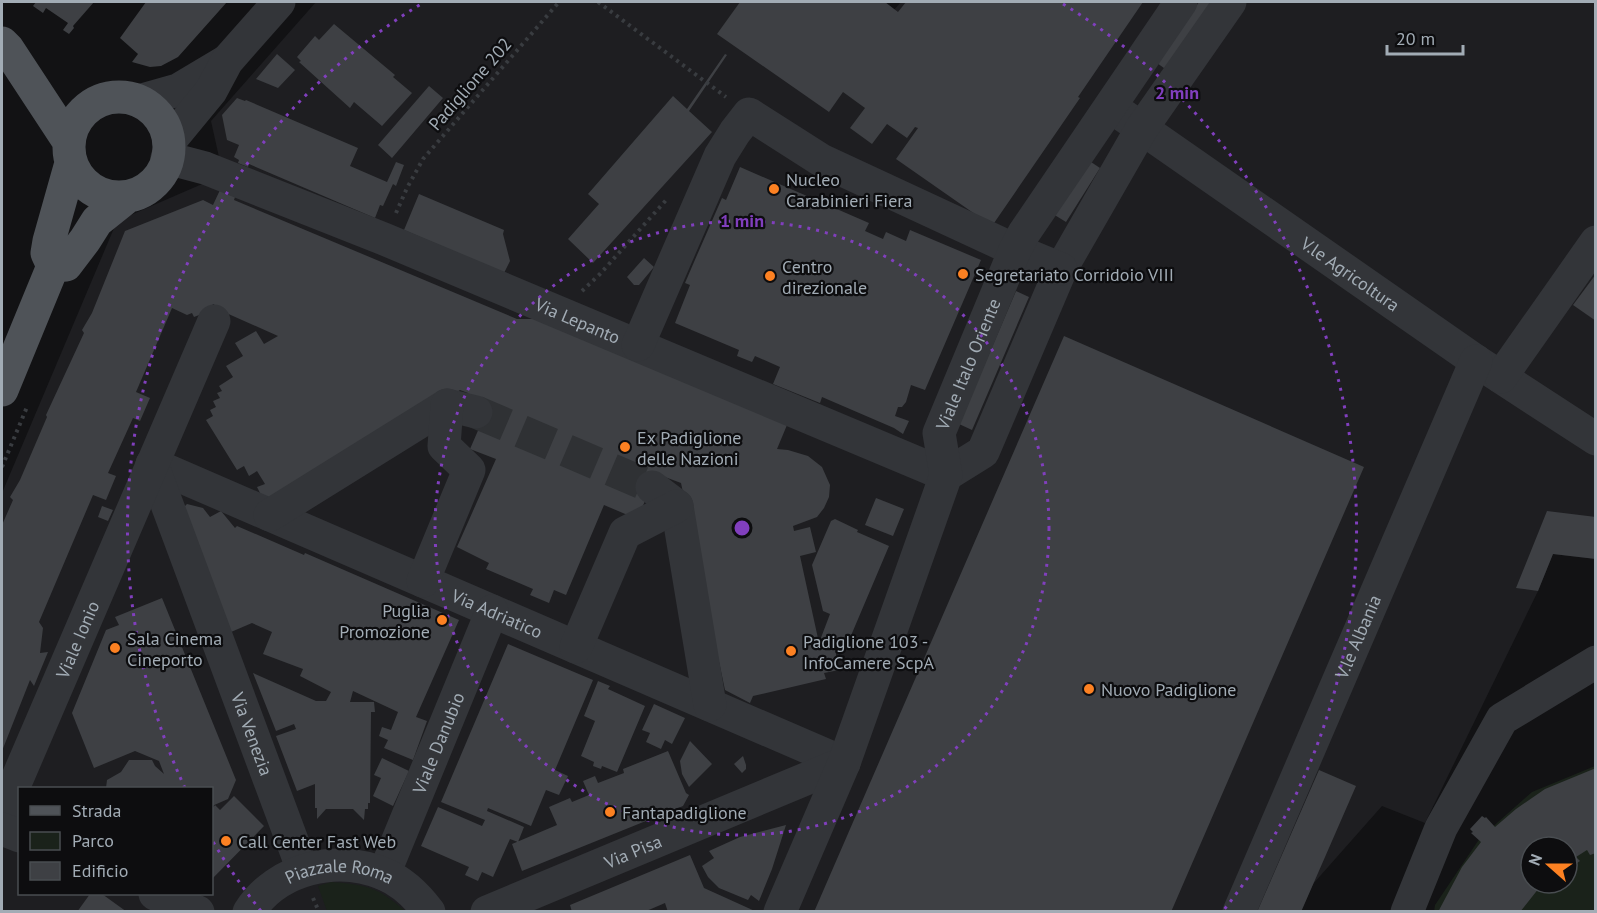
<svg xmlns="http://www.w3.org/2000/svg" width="1597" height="913" font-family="'PT Sans',sans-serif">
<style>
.built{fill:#1e1e21;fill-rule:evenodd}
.green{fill:#1a221a;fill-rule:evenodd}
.building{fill:#3e4044}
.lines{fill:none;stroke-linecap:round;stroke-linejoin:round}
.minor-tunnel{stroke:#2f3134;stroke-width:33;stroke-dasharray:33 16;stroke-linecap:butt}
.path{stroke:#393c40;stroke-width:4;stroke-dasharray:3 4.5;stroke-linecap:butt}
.minor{stroke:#333539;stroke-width:33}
.major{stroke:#4f5358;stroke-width:33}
.ring{fill:none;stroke:#813fbe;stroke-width:3;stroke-dasharray:3 6}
.poi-dot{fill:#fc8122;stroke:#0d0d0f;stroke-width:2}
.labels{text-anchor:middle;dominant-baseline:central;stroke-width:4.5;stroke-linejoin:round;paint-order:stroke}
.street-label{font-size:18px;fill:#a2acb5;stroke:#0d0d0f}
.poi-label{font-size:18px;fill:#a2acb5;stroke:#0d0d0f;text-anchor:start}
.centre{fill:#813fbe;stroke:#0d0d0f;stroke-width:3}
.ring-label{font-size:18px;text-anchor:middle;font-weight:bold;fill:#813fbe;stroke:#0d0d0f;stroke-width:4.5;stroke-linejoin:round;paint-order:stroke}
</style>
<rect width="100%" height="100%" fill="#121214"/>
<path class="built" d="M 316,2 L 879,2 L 892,12 L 901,2 L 1595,2 L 1595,559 L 1553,554 L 1538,591 L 1425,823 L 1382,806 L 1313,884 L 1301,911 L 2,912 L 2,493 L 117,221 L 209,181 L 219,157 L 211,121 ZM 20,788 L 212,788 L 212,894 L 20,894 Z"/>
<path class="green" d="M 1595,766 L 1595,911 L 1434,912 L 1435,905 L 1480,838 L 1532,792 ZM 1531,847 L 1567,847 L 1567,883 L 1531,883 Z
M 331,882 C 367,885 378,887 405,911 L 327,911 L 318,886 Z"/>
<path class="building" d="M 36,2 L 94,2 L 73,26 L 74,28 L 69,34 L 63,30 L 68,23 L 46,8 L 43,13 L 33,6 Z
M 146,2 L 227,2 L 178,57 L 161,66 L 150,67 L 132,62 L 138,54 L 120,38 Z
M 740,2 L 885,2 L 898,12 L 906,2 L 1143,2 L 1078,97 L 1080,98 L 992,226 L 896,159 L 918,128 L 915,127 L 907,138 L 887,124 L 872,144 L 850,128 L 865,108 L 843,92 L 829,112 L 717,34 Z
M 1199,2 L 1216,2 L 1168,71 L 1157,63 Z
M 334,24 L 395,75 L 393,77 L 412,93 L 382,126 L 354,102 L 350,108 L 299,62 L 301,61 L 297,57 L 315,36 L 319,40 Z
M 277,54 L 295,70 L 278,88 L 256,79 Z
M 725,54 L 727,55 L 689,111 L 712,132 L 593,263 L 568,239 L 599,204 L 588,194 L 673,96 L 687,109 Z
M 429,86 L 443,98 L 392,158 L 378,145 Z
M 237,98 L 245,101 L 246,100 L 358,148 L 350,166 L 387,182 L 396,162 L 404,165 L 396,186 L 393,184 L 383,206 L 380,205 L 375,218 L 249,164 L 248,167 L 238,163 L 239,160 L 234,157 L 239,145 L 227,140 L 222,115 Z
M 1088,160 L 1100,168 L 1066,222 L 1053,214 Z
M 740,167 L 869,223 L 865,231 L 883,239 L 886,232 L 906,241 L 910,230 L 981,260 L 925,390 L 911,385 L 906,402 L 902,407 L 898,407 L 895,416 L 909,421 L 903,434 L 894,428 L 822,397 L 820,403 L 773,384 L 780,367 L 755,356 L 752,362 L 737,356 L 739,350 L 675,323 L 690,285 L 685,283 L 694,262 L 722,198 L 726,200 Z
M 220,190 L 235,197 L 234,200 L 517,319 L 534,319 L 787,425 L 777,449 L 788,450 L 808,456 L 822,467 L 830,485 L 829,497 L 824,508 L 817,517 L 793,526 L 794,531 L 810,527 L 816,552 L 800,556 L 819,643 L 830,614 L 823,611 L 812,565 L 831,521 L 835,519 L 858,530 L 857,532 L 889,546 L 847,645 L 839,641 L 835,649 L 839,670 L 824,673 L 826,679 L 753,696 L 750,703 L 725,690 L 681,483 L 657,474 L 637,519 L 604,505 L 566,595 L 554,590 L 549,603 L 530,595 L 533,589 L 486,569 L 489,563 L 457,547 L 496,459 L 470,449 L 480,426 L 468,393 L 460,390 L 278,502 L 261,495 L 257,487 L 265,484 L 257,471 L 249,476 L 244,466 L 237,470 L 206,420 L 213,416 L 210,410 L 216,407 L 213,401 L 220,398 L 217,393 L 222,391 L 219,386 L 233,377 L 226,366 L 243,356 L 235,343 L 256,331 L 264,344 L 278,336 L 215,308 L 214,304 L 210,306 L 212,310 L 194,317 L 192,313 L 187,315 L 172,308 L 136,392 L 150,398 L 140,421 L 133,418 L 108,473 L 116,476 L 106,500 L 93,495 L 39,622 L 43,628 L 40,653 L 48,652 L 34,686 L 30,680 L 2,751 L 2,525 L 13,500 L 10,497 L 20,480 L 47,417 L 46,415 L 84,333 L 82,330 L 92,313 L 125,231 L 203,200 L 213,205 Z
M 419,194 L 504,230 L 503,234 L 510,261 L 504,273 L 404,230 Z
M 644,258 L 654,267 L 639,285 L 634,285 L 627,277 Z
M 1596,274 L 1596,321 L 1573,305 Z
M 1016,291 L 1029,297 L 972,430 L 959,424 Z
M 1064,336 L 1364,467 L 1171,912 L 814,912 Z
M 876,498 L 904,509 L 893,536 L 865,525 Z
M 187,504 L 203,508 L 210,517 L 221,511 L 235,528 L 237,526 L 304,555 L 305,553 L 459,620 L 416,717 L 427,721 L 413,760 L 384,748 L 388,740 L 379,736 L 382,727 L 391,730 L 398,712 L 353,691 L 350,702 L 374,702 L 375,712 L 371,712 L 370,803 L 368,803 L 368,809 L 365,809 L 364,820 L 353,809 L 326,809 L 317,819 L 317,808 L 315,808 L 315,784 L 297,791 L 276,736 L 296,729 L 294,724 L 276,731 L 253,673 L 316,701 L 326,701 L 331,692 L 300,676 L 303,669 L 263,654 L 272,632 L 252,623 L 231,632 L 184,507 Z
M 102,506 L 113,510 L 108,521 L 98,517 Z
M 1547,511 L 1596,517 L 1596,559 L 1553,554 L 1538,591 L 1516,588 Z
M 162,598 L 236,780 L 228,799 L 212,806 L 212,788 L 106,788 L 107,780 L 121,772 L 129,760 L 152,760 L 155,766 L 164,774 L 159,761 L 135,751 L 94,768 L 72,713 L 106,630 L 119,625 L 115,617 Z
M 508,644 L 593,680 L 555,770 L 568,776 L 559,795 L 546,790 L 531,826 L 488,808 L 487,811 L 524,827 L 518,842 L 510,839 L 493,877 L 482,872 L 478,881 L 465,875 L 469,867 L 421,846 L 438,807 L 482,826 L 485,820 L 441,802 Z
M 598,681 L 610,686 L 608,689 L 645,706 L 617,772 L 602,766 L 601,769 L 593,766 L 594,762 L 581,756 L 595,721 L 584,716 Z
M 654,704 L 685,718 L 672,744 L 665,740 L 661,749 L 646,742 L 650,733 L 642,730 Z
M 690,741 L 712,764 L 689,787 L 682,774 L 680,761 Z
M 668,751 L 686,793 L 689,795 L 683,806 L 522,871 L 512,844 L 557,825 L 549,807 L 570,798 L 572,802 L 589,795 L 583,781 L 595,776 L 598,783 L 624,773 L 623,769 Z
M 743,756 L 746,765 L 746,769 L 742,773 L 734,764 Z
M 382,758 L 409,771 L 393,806 L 373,796 L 381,778 L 374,775 Z
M 1596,768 L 1596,853 L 1590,855 L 1587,850 L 1576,857 L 1580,861 L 1567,870 L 1567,847 L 1531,847 L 1531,883 L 1543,883 L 1520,912 L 1438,912 L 1462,867 L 1481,842 L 1471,833 L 1473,832 L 1470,829 L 1482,816 L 1485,818 L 1486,817 L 1495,827 L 1516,809 L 1545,789 Z
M 1319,770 L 1356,786 L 1301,912 L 1257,912 Z
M 234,796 L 264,826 L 212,879 L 212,809 L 215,805 L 220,810 Z
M 786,825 L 772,869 L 759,901 L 751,895 L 748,900 L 719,888 L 708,877 L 702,866 L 714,858 L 709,851 L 740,837 Z
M 690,855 L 704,888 L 757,912 L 668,912 L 665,903 L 644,912 L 572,912 L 570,905 Z
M 90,894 L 102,894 L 127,912 L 77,912 Z"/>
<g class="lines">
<path class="minor-tunnel" d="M 476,412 L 652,487"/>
<path class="path" d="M 598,2 L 726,97
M 396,213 L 407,188 L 423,159 L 559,2
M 582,291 L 600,274 L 668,198
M 2,467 L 27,407
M 313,898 L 319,912"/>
<g class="minor">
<path d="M 139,101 L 178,90 L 225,62"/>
<path id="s1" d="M 1124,116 L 1476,361 L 1596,439"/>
<path d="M 169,142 L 211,91 L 227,61 L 279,2"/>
<path id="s2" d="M 167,158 L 205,168 L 384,239 L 946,475 L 983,452 L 1061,269 L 1142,128 L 1230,2"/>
<path d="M 638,345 L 720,156 L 735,132 L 749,114 L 821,160 L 1015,250 L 1061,269"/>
<path d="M 1501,377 L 1596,242"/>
<path id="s3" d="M 152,464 L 844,763"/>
<path id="s4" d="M 152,464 L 303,870"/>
<path d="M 652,487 L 677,506 L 710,705"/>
<path d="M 270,515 L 447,405 L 476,412"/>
<path d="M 423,581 L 469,470 L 444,446 L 447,405"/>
<path d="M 576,647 L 625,533 L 677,506"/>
<path id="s5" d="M 2,814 L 214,321"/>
<path d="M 2,829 L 20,836"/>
<path id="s6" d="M 384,874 L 492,611"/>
<path d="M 155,894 L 198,912"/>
<path id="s7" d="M 249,912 C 277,868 337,854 384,874 C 403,882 417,896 429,912"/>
<path id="s8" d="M 487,912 L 844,763"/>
<path id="s9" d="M 780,912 L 844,763 L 946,475 L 939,433 L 1015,250 L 1024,233 L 1181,2"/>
<path id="s10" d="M 1239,912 L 1476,361"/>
<path d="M 1407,912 L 1441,828 L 1502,719 L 1596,662"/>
</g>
<path class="major" d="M 2,43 L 8,49 L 69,142
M69 147a50 50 0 1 1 100 0a50 50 0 1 1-100 0Z
M 53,266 L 66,265 L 85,240 L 97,221 L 127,197
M 2,390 L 53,266 L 47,253 L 49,241 L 71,163"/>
</g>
<g class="ring">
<circle cx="742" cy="528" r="307"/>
<path d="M261 911A615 615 0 0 1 212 840M185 788A615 615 0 0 1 421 4M1063 4A615 615 0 0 1 1223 911"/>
</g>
<g class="poi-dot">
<circle cx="774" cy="189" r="6"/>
<circle cx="963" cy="274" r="6"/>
<circle cx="770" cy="276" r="6"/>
<circle cx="625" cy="447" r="6"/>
<circle cx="442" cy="620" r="6"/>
<circle cx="115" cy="648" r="6"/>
<circle cx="791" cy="651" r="6"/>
<circle cx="1089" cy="689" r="6"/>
<circle cx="610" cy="812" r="6"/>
<circle cx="226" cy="841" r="6"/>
</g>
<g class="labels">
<g class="street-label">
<text transform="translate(470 84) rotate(-49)">Padiglione 202</text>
<text stroke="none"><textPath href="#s1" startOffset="276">V.le Agricoltura</textPath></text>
<text stroke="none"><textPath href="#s2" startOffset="442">Via Lepanto</textPath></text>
<text stroke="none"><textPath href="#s9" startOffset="585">Viale Italo Oriente</textPath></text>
<text stroke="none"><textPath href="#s3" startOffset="376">Via Adriatico</textPath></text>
<text stroke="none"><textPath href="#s10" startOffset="300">V.le Albania</textPath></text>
<text stroke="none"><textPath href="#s5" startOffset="190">Viale Ionio</textPath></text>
<text stroke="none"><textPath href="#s4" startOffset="288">Via Venezia</textPath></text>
<text stroke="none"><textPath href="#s6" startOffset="142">Viale Danubio</textPath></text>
<text stroke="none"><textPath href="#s8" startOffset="158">Via Pisa</textPath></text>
<text stroke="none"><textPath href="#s7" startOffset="106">Piazzale Roma</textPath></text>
</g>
<g class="poi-label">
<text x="786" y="179">Nucleo<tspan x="786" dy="21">Carabinieri Fiera</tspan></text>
<text x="782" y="266">Centro<tspan x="782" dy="21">direzionale</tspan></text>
<text x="975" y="274">Segretariato Corridoio VIII</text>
<text x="637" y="437">Ex Padiglione<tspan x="637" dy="21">delle Nazioni</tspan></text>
<text x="430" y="610" text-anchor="end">Puglia<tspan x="430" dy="21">Promozione</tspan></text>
<text x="127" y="638">Sala Cinema<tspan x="127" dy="21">Cineporto</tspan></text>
<text x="803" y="641">Padiglione 103 -<tspan x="803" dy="21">InfoCamere ScpA</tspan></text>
<text x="1101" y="689">Nuovo Padiglione</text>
<text x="622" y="812">Fantapadiglione</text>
<text x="238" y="841">Call Center Fast Web</text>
</g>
</g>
<circle cx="742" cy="528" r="9" class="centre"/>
<g class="ring-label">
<text x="1177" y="99">2 min</text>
<text x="742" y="227">1 min</text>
</g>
<rect width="1597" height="913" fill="none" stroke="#a2acb5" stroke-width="6"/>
<rect x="18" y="787" width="195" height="108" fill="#0d0d0f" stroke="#494d51" stroke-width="1.5"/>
<rect x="30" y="806" width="30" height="9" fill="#4f5358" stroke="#494d51" stroke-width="1.5"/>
<text x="72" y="817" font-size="18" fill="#a2acb5">Strada</text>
<rect x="30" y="832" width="30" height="18" fill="#1a221a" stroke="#494d51" stroke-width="1.5"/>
<text x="72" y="847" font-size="18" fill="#a2acb5">Parco</text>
<rect x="30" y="862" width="30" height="18" fill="#3e4044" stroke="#494d51" stroke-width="1.5"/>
<text x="72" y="877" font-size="18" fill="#a2acb5">Edificio</text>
<g transform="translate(1549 865) rotate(291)"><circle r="28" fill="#0d0d0f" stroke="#494d51" stroke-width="1.5"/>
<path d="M0-4.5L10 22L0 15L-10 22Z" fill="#fc8122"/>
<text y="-9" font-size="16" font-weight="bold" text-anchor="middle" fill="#a2acb5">N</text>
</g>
<path d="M1387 45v9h76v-9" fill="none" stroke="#a2acb5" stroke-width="3"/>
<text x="1396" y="45" font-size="18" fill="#a2acb5" stroke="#0d0d0f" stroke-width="4.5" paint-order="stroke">20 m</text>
</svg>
